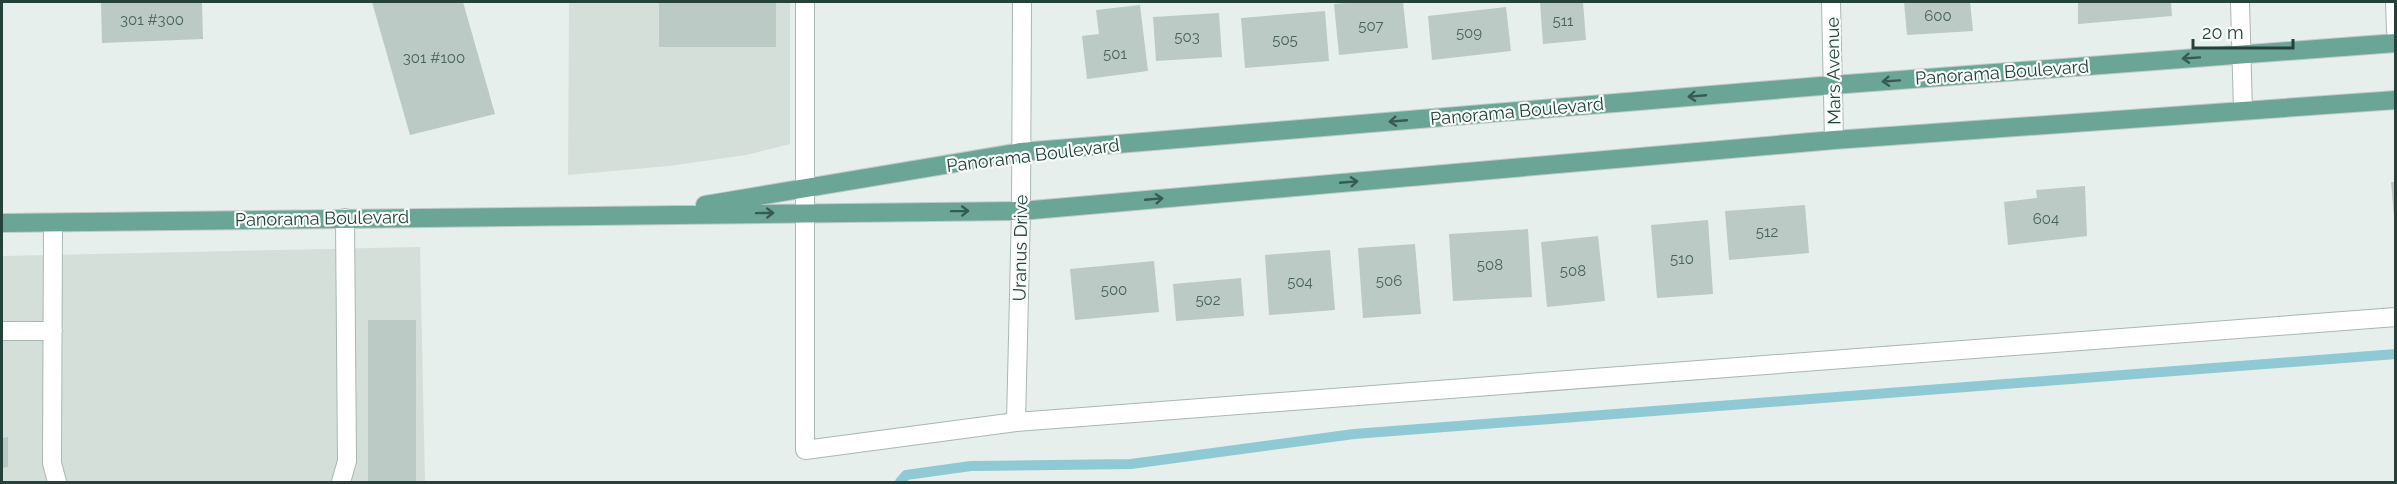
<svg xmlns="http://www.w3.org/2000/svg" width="2397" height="484" font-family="Raleway,sans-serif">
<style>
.built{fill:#d4dfda}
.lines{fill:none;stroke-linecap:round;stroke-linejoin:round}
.stream{stroke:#8ec9d4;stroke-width:10}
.building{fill:#bbcac4}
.minor-casing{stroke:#a8b8b2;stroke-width:20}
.major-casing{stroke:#c2cac8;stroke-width:20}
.minor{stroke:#fff;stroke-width:18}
.major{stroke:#6aa596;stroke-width:18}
.oneway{stroke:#365b51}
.labels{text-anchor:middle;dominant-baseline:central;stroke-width:4.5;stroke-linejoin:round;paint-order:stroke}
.number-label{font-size:15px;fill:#4a645c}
.street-label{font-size:18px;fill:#24423a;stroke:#f7fbf9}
</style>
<rect width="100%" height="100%" fill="#e6efeb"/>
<path class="built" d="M 569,2 L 790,2 L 790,144 L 746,155 L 669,166 L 568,175 Z
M 420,247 L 425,482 L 2,482 L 2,256 Z"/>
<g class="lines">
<path class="stream" d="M 900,482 L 906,475 L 971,466 L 1131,464 L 1354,434 L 2396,354"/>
</g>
<path class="building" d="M 101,2 L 202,2 L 203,39 L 102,43 Z
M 372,2 L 463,2 L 495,114 L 410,135 Z
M 659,2 L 776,2 L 776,47 L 659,47 Z
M 1359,2 L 1403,2 L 1408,48 L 1339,55 L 1334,4 Z
M 1540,2 L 1583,2 L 1586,40 L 1543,44 Z
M 1904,2 L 1970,2 L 1973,31 L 1907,35 Z
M 2078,2 L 2171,2 L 2172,16 L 2078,24 Z
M 1140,5 L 1148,71 L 1087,79 L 1082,36 L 1099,34 L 1096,10 Z
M 1506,7 L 1511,51 L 1432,60 L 1428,16 Z
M 1325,11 L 1329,61 L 1245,68 L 1241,18 Z
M 1219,13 L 1222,57 L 1156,61 L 1153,17 Z
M 2391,182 L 2396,182 L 2396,217 L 2394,217 Z
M 2085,186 L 2087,236 L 2008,245 L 2004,202 L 2037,198 L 2036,190 Z
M 1805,205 L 1809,253 L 1729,260 L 1725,211 Z
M 1708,220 L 1713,294 L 1657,298 L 1651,225 Z
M 1528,229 L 1532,297 L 1453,301 L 1449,234 Z
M 1598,236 L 1605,301 L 1547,307 L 1541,242 Z
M 1415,244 L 1421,314 L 1363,318 L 1358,248 Z
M 1330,250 L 1335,310 L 1269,315 L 1265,255 Z
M 1154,261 L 1159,312 L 1075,320 L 1070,269 Z
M 1241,278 L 1244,316 L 1176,321 L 1173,284 Z
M 368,320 L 416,320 L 416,482 L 368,482 Z
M 8,437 L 8,467 L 2,468 L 2,438 Z"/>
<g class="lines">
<defs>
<path id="minor" d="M 805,2 L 805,450 L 1016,422 L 2396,317
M 1831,2 L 1834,140
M 2240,2 L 2243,111
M 2395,2 L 2396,31
M 53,223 L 52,463 L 57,482
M 2,331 L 53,331
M 1016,422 L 1021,211 L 1022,2
M 341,482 L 347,461 L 345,218"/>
<path id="major" d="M 705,205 L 1021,152 L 1833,85 L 2396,43
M 2,223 L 1021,211 L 1834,140 L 2396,100"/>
</defs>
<use href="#minor" class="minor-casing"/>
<use href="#major" class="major-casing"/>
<use href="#minor" class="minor"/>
<use href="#major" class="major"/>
</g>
<defs><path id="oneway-shaft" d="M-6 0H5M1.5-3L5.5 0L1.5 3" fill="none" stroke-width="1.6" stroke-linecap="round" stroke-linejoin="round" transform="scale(1.5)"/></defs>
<g class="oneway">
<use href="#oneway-shaft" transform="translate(2191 58) rotate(176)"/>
<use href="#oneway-shaft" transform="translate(1891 81) rotate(176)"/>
<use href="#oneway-shaft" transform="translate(1697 96) rotate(175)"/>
<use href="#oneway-shaft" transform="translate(1398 121) rotate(175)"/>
<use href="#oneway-shaft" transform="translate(1349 182) rotate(-5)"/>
<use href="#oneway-shaft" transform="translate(1154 199) rotate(-5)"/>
<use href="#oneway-shaft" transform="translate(960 211) rotate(-1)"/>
<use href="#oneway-shaft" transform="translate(765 213) rotate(-1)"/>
</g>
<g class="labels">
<g class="number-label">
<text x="1938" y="16">600</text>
<text x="152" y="20">301 #300</text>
<text x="1563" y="21">511</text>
<text x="1371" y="26">507</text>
<text x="1469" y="33">509</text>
<text x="1187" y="37">503</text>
<text x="1285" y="40">505</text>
<text x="1115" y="54">501</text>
<text x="434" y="58">301 #100</text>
<text x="2046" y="219">604</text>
<text x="1767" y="232">512</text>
<text x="1682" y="259">510</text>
<text x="1490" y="265">508</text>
<text x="1573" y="271">508</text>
<text x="1389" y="281">506</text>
<text x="1300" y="282">504</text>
<text x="1114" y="290">500</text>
<text x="1208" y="300">502</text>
</g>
<g class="street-label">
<text transform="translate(1833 71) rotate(-91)">Mars Avenue</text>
<text transform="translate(2002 72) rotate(-4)">Panorama Boulevard</text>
<text transform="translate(1517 111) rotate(-5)">Panorama Boulevard</text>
<text transform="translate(1033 155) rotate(-7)">Panorama Boulevard</text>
<text transform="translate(322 218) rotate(-1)">Panorama Boulevard</text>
<text transform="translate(1020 248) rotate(-89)">Uranus Drive</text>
</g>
</g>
<rect width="2397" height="484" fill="none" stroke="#24423a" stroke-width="6"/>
<path d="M2193 39v9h100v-9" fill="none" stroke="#24423a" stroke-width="3"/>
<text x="2202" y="39" font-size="18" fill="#24423a" stroke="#f7fbf9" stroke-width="4.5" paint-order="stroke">20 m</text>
</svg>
